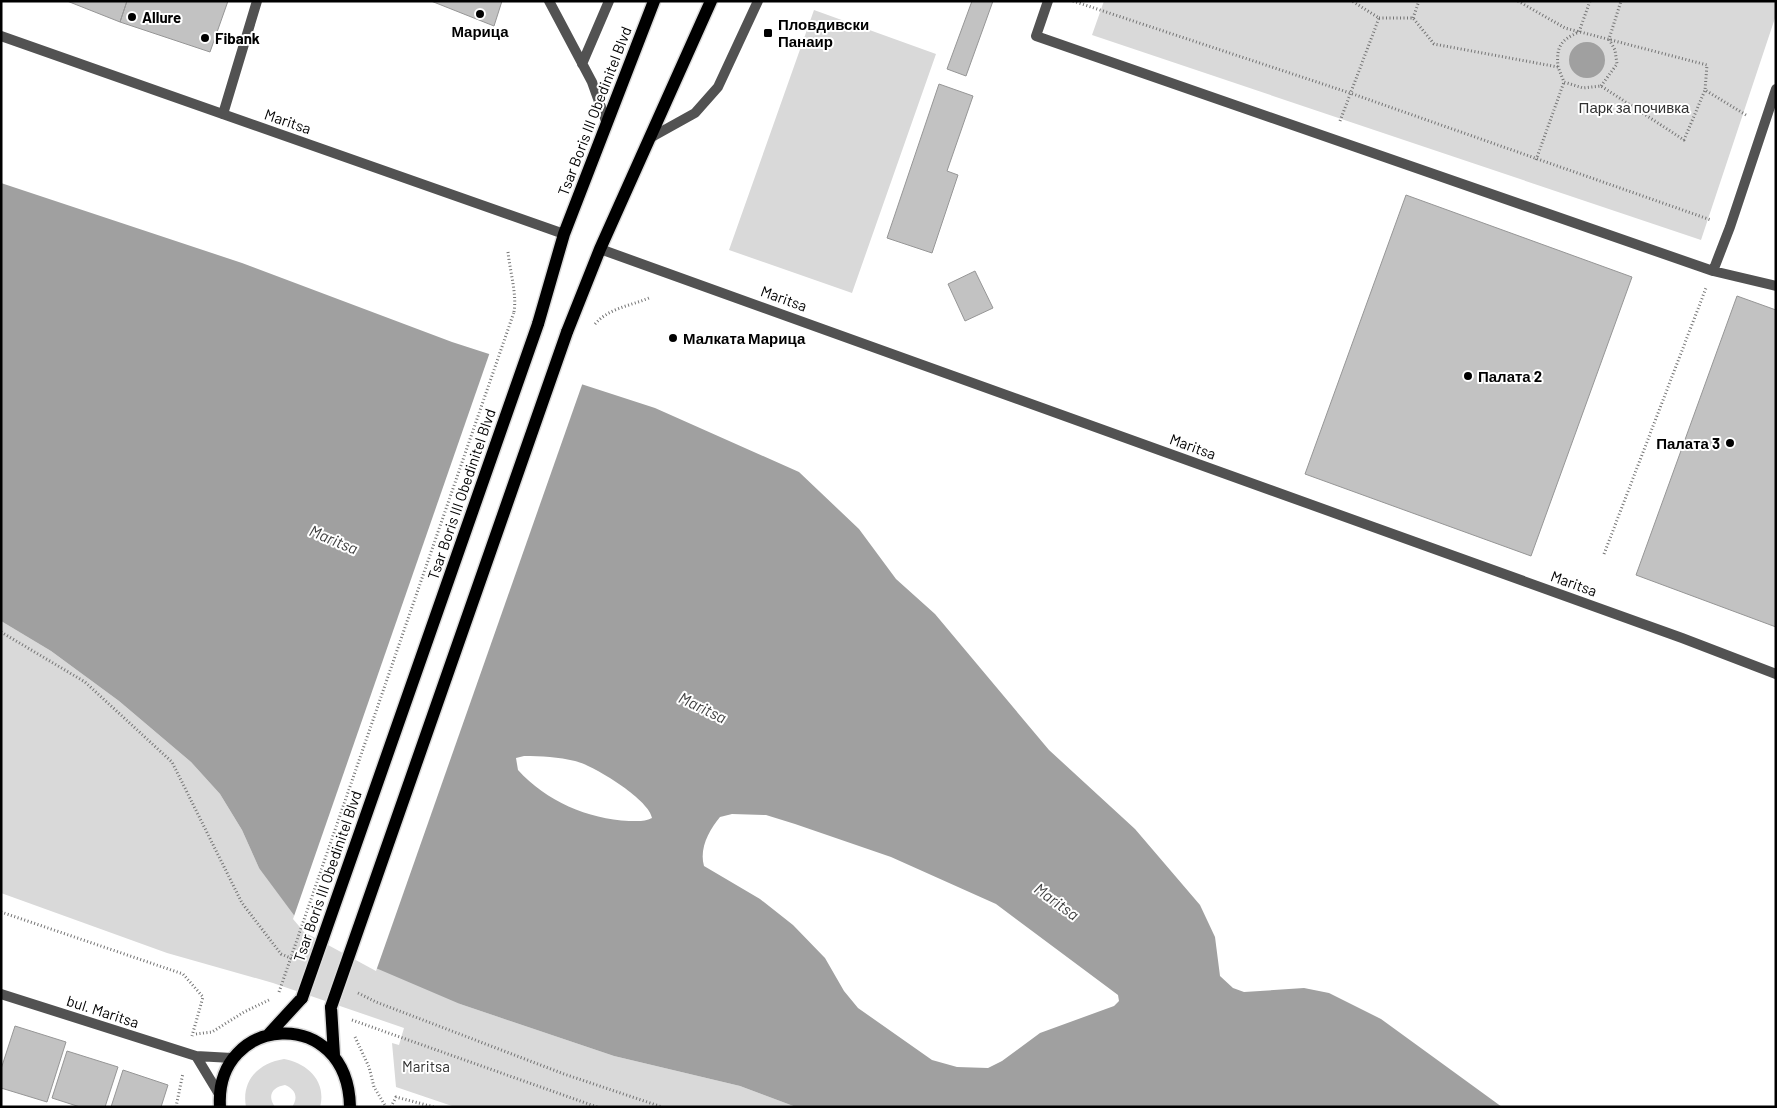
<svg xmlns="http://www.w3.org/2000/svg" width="1777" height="1108" font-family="Barlow,sans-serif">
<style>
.green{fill:#d9d9d9}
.water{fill:#a0a0a0;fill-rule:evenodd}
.pier{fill:#fff}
.building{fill:#c2c2c2;stroke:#969696}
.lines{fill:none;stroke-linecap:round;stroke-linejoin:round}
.primary-casing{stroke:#dbdbdb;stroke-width:15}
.path{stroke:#747474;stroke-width:3;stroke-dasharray:1 2.5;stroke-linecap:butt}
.service{stroke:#525252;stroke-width:10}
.minor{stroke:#525252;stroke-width:10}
.tertiary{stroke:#525252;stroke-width:10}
.primary{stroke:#000;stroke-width:12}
.primary-bridge-casing{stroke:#dbdbdb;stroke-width:15;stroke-linecap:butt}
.path-bridge{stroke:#747474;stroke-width:3;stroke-dasharray:1 2.5;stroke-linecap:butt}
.primary-bridge{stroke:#000;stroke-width:12}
.poi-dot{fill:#000;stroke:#fff;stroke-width:2}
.labels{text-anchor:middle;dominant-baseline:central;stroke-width:4;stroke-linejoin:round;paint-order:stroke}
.poi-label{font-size:15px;font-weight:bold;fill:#000;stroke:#fff;text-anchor:start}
.park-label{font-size:15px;fill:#303030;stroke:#fff}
.street-label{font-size:15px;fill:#000;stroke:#fff}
.water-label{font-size:16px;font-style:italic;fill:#414141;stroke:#fff}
</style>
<rect width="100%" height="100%" fill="#fff"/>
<path class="green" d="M 1104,1 L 1776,1 L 1776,15 L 1701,240 L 1092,35 Z
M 814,10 L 936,54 L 852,293 L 729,250 Z
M 1,621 L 51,651 L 119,701 L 191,762 L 220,794 L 242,830 L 259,868 L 460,1004 L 614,1056 L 740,1086 L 796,1107 L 455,1107 L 396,1087 L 392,1043 L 399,1045 L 404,1028 L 273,983 L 167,953 L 1,893 Z
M 284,1059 C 307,1063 327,1081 320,1107 L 292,1107 C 299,1097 295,1089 285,1085 C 272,1087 267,1096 275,1107 L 246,1107 C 241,1080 259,1063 284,1059 Z"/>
<path class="water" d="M1569 60a18 18 0 1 1 36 0a18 18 0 1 1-36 0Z
M 1,183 L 242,263 L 452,342 L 655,408 L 799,472 L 859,529 L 896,579 L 935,614 L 1049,750 L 1135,829 L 1200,905 L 1215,937 L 1220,976 L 1233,988 L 1244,992 L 1304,988 L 1329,993 L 1381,1019 L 1502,1107 L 796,1107 L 740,1086 L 614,1056 L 460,1004 L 364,963 L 305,930 L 259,868 L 242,830 L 220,794 L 191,762 L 119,701 L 51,651 L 1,621 ZM 524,756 C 541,756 559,757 575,761 C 593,765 650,800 652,818 C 645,822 637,821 629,821 C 588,819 546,801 518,770 L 516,758 ZM 732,814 L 766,815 L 795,824 L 891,857 L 996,904 L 1118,995 L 1119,1001 L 1114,1006 L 1040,1033 L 1002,1061 L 988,1068 L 957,1067 L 932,1060 L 858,1008 L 844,991 L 825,958 L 793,925 L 760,899 L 704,866 C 699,849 709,830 720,817 Z"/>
<path class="pier" d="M 490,352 L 583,382 L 376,971 L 304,932 L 293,919 Z"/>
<path class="building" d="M 67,1 L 127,1 L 120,22 Z
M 127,1 L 228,1 L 210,52 L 120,22 Z
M 431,1 L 502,1 L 494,26 Z
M 972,1 L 993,1 L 966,76 L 947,69 Z
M 939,84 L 973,96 L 947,171 L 958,175 L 932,253 L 887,238 Z
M 1406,195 L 1632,277 L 1531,556 L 1305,474 Z
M 975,271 L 993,308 L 965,321 L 948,284 Z
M 1737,296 L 1776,310 L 1776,627 L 1636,575 Z
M 15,1026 L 66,1042 L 47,1102 L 1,1088 L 1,1069 Z
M 67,1051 L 118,1067 L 105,1107 L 80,1107 L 52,1098 Z
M 123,1070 L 168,1085 L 161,1107 L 111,1107 Z"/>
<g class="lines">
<defs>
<path id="primary" d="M 538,324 L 564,234 L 654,1
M 567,332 L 600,249 L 711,1
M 331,1007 L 334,1055
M 268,1035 L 302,998
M 220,1107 C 214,1014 348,1004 350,1107"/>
</defs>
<use href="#primary" class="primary-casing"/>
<path class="path" d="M 1073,1 L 1350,93 L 1711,220
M 1518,1 L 1565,28 L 1707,65 L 1705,90 L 1746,115
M 1379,18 L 1413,18 L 1434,44 L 1558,67 L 1564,82 L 1583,88 L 1601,86 L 1684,140 L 1705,90
M 1413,18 L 1419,1
M 1558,67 C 1556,46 1561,40 1579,32 L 1590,1
M 1601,86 L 1617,64 L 1615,50 L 1609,39 L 1621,1
M 1340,121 L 1379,18 L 1352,1
M 1536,160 L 1564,82
M 508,252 C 510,272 517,294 514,312
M 595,324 C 609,308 630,306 649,298
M 1604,554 L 1706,288
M 1,632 L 85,682 L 172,762 L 242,903 L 281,954 L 295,960
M 1,912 L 183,974 L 203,997 L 192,1036
M 358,993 L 376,1002 L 564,1074 L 662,1107
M 352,1020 L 597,1107
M 196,1034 L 212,1032 L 244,1012 L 271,999
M 355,1037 L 369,1067 L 374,1087 L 386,1107
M 176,1107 L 183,1073
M 391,1107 L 396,1097 L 434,1107"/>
<path class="service" d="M 549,1 L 592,82 L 606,121
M 1048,1 L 1036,36 L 1713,271 L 1776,286
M 582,64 L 609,1
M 650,138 L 695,113 L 718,87 L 758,1
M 1713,271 L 1730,227 L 1776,89"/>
<path class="minor" d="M 223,114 L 257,1
M 600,249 L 1682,638 L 1776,674"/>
<path class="tertiary" d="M 1,36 L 564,234
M 1,994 L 196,1056 L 232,1058
M 196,1056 L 219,1094"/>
<use href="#primary" class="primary"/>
<defs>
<path id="primary-bridge" d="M 302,998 L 538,324
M 331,1007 L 567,332"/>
</defs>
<use href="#primary-bridge" class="primary-bridge-casing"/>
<path class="path-bridge" d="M 279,992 L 514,312"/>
<use href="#primary-bridge" class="primary-bridge"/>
</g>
<g class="poi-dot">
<circle cx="480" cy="14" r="5"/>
<circle cx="132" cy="17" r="5"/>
<rect x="763" y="28" width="10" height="10" rx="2.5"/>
<circle cx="205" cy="38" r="5"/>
<circle cx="673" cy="338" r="5"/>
<circle cx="1468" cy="376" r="5"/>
<circle cx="1730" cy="443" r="5"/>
</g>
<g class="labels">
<g class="poi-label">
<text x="142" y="17">Allure</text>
<text x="778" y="24">Пловдивски<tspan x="778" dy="17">Панаир</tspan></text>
<text x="480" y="31" text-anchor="middle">Марица</text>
<text x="215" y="38">Fibank</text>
<text x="683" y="338">Малката Марица</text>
<text x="1478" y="376">Палата 2</text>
<text x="1720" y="443" text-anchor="end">Палата 3</text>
</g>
<g class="park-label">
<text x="1634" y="107">Парк за почивка</text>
<text x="426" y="1066">Maritsa</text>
</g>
<g class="street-label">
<text transform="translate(594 111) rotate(-69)">Tsar Boris III Obedinitel Blvd</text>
<text transform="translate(288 121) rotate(19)">Maritsa</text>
<text transform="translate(784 298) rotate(20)">Maritsa</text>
<text transform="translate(1193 446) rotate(20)">Maritsa</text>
<text transform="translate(461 494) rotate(-71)">Tsar Boris III Obedinitel Blvd</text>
<text transform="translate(1574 583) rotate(20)">Maritsa</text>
<text transform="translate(327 876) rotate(-71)">Tsar Boris III Obedinitel Blvd</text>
<text transform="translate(103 1011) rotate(18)">bul. Maritsa</text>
</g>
<g class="water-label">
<text transform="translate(334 539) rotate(23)">Maritsa</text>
<text transform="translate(703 707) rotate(26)">Maritsa</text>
<text transform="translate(1057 901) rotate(36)">Maritsa</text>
</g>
</g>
<rect width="1777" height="1108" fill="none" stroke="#000000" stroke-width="5"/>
</svg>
